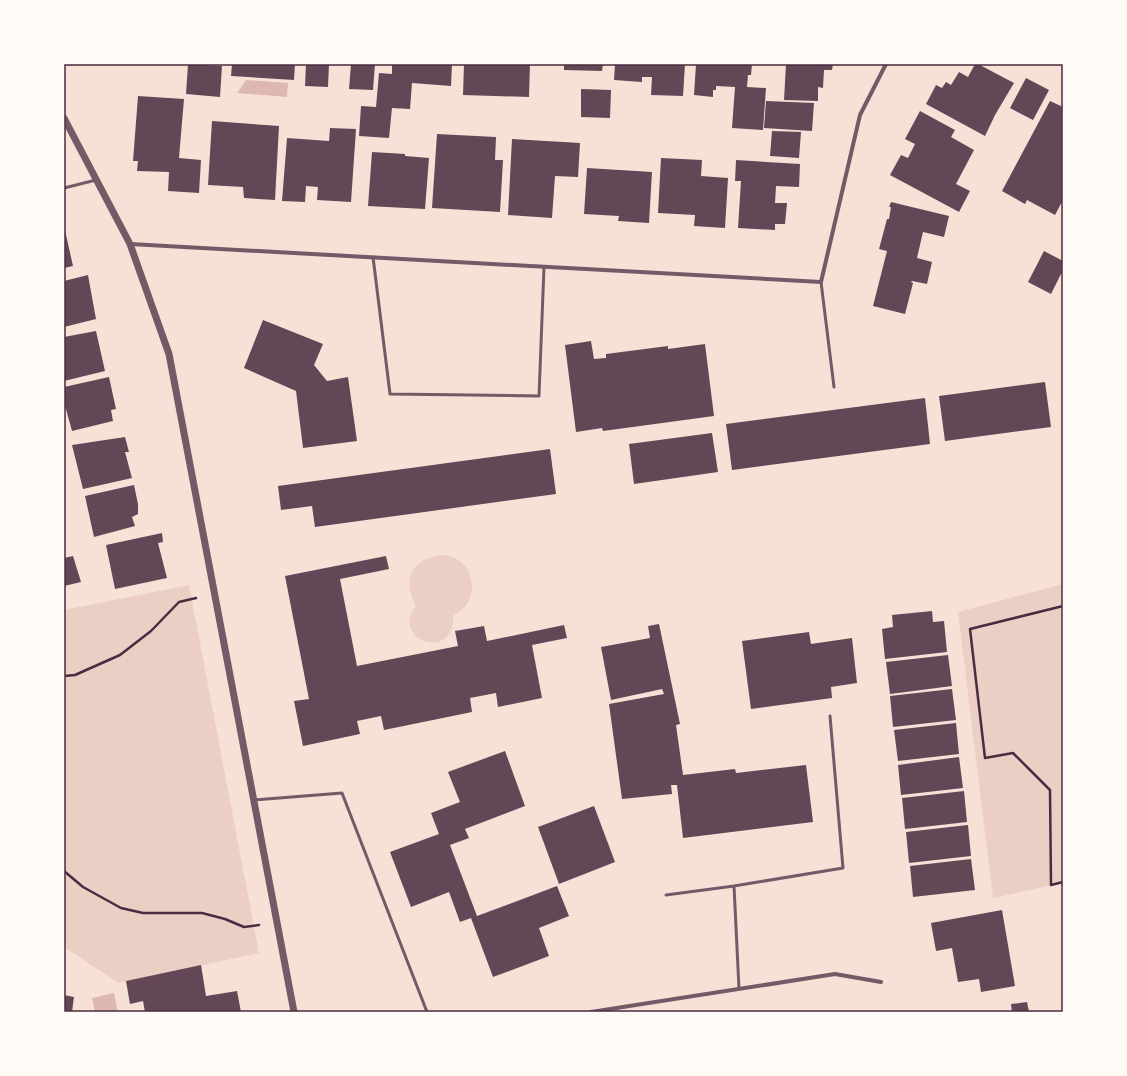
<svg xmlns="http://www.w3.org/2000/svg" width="1127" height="1076" font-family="Montserrat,sans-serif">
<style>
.green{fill:#ebcfc5}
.water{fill:#dcb8b0}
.building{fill:#644757}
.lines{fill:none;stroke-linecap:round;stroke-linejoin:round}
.path{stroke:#4a2c40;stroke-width:2.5}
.service{stroke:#755966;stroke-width:3}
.minor{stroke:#755966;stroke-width:4}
.tertiary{stroke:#755966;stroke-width:7}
.neatline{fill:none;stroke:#4a2c40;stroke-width:1.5}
</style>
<rect width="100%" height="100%" fill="#f7e1d7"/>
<path class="green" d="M 444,555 C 447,556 450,556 453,557 C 473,565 478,593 464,608 C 461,611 456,613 453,616 C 455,659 400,644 411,614 C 412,611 415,608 416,606 C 414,602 412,598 411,594 C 404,570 422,556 444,555 Z
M 1063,584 L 1063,883 L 993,898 L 958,612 Z
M 189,585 L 259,953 L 118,983 L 64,947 L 64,610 Z"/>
<path class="water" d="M 246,80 L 288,83 L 287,97 L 237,93 Z
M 114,993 L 118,1012 L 95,1012 L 92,998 Z"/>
<path class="building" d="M 188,64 L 222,66 L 220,97 L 186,94 Z
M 232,64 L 295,64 L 294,80 L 231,76 Z
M 306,64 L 329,64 L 328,87 L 305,86 Z
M 351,64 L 375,64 L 373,90 L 349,89 Z
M 392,64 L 452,64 L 451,86 L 412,83 L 410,109 L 392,108 L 389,138 L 359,136 L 361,106 L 376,107 L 379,73 L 392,74 Z
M 464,64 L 530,64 L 529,97 L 463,95 Z
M 564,64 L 603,64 L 602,71 L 564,70 Z
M 615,64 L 685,64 L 683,96 L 651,95 L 652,77 L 642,77 L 642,82 L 614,80 Z
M 696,64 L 752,64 L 751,75 L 748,75 L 747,87 L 766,88 L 763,130 L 732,128 L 735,87 L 716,86 L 716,90 L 713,90 L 713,97 L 694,95 Z
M 786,64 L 833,64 L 832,70 L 824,70 L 823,88 L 818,87 L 818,101 L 784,100 Z
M 975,64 L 978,64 L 1014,83 L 995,115 L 985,136 L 926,104 L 936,85 L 942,88 L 946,82 L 951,85 L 959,72 L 968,77 Z
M 1026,78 L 1049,90 L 1033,120 L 1010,108 Z
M 581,89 L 611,90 L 610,118 L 581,117 Z
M 138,96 L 184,99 L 179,158 L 201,160 L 199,193 L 168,191 L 169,172 L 137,171 L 138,161 L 133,161 Z
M 766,101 L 814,103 L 812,131 L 764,128 Z
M 1050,101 L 1063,107 L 1063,200 L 1055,215 L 1027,200 L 1025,204 L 1002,191 Z
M 920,111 L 955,130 L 951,137 L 974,150 L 956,184 L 970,191 L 959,212 L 890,175 L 901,155 L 908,158 L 915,144 L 905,139 Z
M 212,121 L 279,126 L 275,200 L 244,198 L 243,187 L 208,185 Z
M 330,128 L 356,129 L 351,202 L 317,200 L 318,187 L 306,186 L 305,202 L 282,201 L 287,138 L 329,141 Z
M 772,131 L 801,132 L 799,158 L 770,156 Z
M 437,134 L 496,137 L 495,160 L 503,160 L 500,212 L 432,208 Z
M 512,139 L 580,143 L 578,177 L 555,176 L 552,218 L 508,215 Z
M 372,152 L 405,154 L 405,156 L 429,158 L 425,209 L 368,206 Z
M 661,158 L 702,160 L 701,176 L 728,178 L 725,228 L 694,226 L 695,215 L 658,213 Z
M 736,160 L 800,164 L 799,187 L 776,186 L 775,203 L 787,203 L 785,224 L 775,224 L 775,230 L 738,228 L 741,181 L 735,181 Z
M 587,168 L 652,172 L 649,223 L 618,221 L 619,216 L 584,214 Z
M 891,202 L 949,216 L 944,237 L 923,232 L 917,258 L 932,262 L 927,284 L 912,281 L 911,282 L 913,283 L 905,314 L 873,306 L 887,251 L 879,249 L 887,219 L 889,219 L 891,207 L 889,207 Z
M 64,226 L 73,266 L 64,268 Z
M 1044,251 L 1063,261 L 1063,270 L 1051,294 L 1028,282 Z
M 88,275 L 96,319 L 64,327 L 64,281 Z
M 263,320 L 323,344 L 314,365 L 327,381 L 348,377 L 357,441 L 303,448 L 296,391 L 244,368 Z
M 96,331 L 105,371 L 64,381 L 64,337 Z
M 591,341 L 594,359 L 606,358 L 606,354 L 668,346 L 668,349 L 705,344 L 714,416 L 603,431 L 602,428 L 576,432 L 565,345 Z
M 109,377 L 116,409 L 111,410 L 113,421 L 72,431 L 64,402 L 64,387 Z
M 1045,382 L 1051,427 L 945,441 L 939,396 Z
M 925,398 L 930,444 L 732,470 L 726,424 Z
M 712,433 L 718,472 L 634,484 L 629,444 Z
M 125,437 L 129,452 L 125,452 L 132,478 L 83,489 L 72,445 Z
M 550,449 L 556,494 L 315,527 L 312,506 L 281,510 L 278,486 Z
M 134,485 L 138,504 L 138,514 L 132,517 L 135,526 L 94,537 L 85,496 Z
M 162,533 L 163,542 L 158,543 L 167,578 L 115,589 L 106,545 Z
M 73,556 L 81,582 L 64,586 L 64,558 Z
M 386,556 L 389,569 L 340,579 L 357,666 L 458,646 L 455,631 L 484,626 L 487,641 L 564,625 L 567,638 L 532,645 L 542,698 L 498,707 L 496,693 L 470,698 L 472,712 L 384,730 L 381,716 L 357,721 L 360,734 L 303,746 L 294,701 L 309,699 L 285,576 Z
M 932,611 L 933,622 L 944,621 L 947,652 L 885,659 L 882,629 L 893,627 L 892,615 Z
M 659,624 L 680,724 L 676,725 L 683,775 L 735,769 L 736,773 L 806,765 L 813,822 L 683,838 L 677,785 L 671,785 L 672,794 L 622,799 L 609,704 L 664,694 L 662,689 L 611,700 L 601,647 L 650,638 L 648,626 Z
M 809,632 L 811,644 L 852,638 L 857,683 L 831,687 L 832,698 L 751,709 L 742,641 Z
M 948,655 L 952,686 L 890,694 L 886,662 Z
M 952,689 L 956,720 L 893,727 L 890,696 Z
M 956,723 L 959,754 L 898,761 L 894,730 Z
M 505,751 L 525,806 L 465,829 L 469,838 L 450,845 L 477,916 L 557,886 L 569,916 L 539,928 L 549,956 L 493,977 L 471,918 L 460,922 L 449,892 L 411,907 L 390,852 L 439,834 L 431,813 L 460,802 L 448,772 Z
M 959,757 L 963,788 L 901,795 L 898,765 Z
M 964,791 L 967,822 L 905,829 L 902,798 Z
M 594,806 L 615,862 L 559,884 L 538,827 Z
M 968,825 L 971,856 L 909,863 L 906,832 Z
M 971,859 L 975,890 L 913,897 L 910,866 Z
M 1002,910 L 1015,986 L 981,992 L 979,979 L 958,982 L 952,948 L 936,951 L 931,923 Z
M 201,965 L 206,996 L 237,991 L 241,1012 L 145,1012 L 143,1001 L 130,1004 L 126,981 Z
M 64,995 L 74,997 L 72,1012 L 64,1012 Z
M 1027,1002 L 1029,1012 L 1012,1012 L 1011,1004 Z"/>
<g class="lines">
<path class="path" d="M 1063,606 L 970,629 L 985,758 L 1013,753 L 1050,790 L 1051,885 L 1063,882
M 64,676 L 75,675 L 120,655 L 151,631 L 179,602 L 196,598
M 64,871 L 83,887 L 121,908 L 143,913 L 202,913 L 225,919 L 244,927 L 259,925"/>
<path class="service" d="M 64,188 L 96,180
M 373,257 L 390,394 L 539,396 L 544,267
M 821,282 L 834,387
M 254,800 L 342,793 L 427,1012
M 734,886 L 843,868 L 830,716
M 666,895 L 734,886 L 739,989"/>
<path class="minor" d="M 130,244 L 821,282 L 860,115 L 886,64
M 591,1012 L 835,974 L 881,982"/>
<path class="tertiary" d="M 64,118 L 130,244 L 169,354 L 294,1012"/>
</g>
<rect width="1127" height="1076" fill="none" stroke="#fffaf5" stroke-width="130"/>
<rect x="65" y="65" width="997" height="946" class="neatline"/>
</svg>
